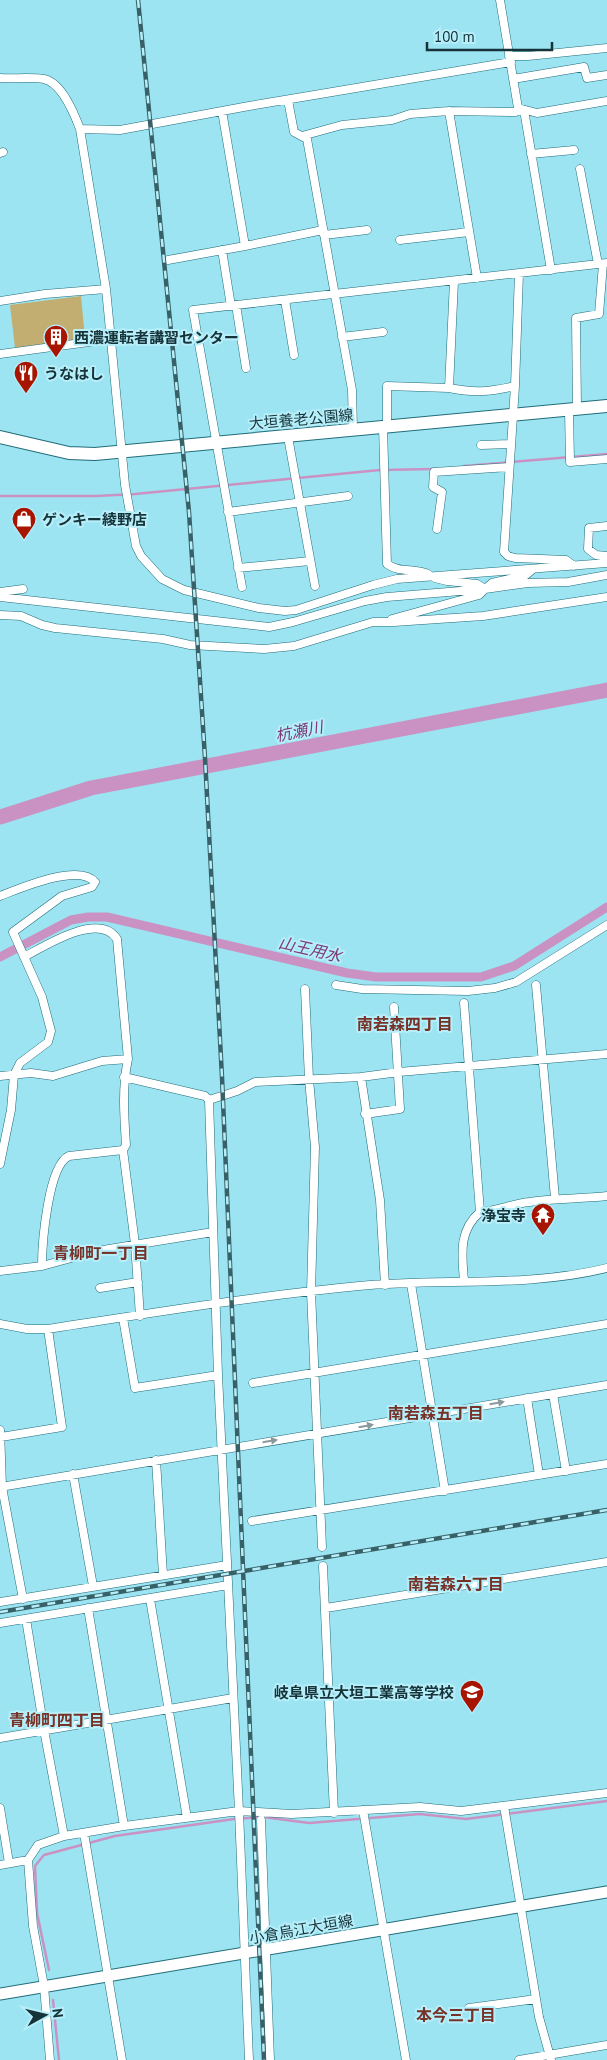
<svg xmlns="http://www.w3.org/2000/svg" width="607" height="2060" font-family="'PT Sans','Noto Sans JP',sans-serif">
<style>
.green{fill:#c3ae72}
.lines{fill:none;stroke-linecap:round;stroke-linejoin:round}
.stream{stroke:#ca92c3;stroke-width:2.5}
.canal{stroke:#ca92c3;stroke-width:9}
.river{stroke:#ca92c3;stroke-width:15}
.street-casing{stroke:#216c79;stroke-width:9}
.secondary-casing{stroke:#216c79;stroke-width:13}
.primary-casing{stroke:#216c79;stroke-width:14}
.street{stroke:#fff;stroke-width:8}
.secondary{stroke:#fff;stroke-width:11}
.primary{stroke:#fff;stroke-width:12}
.rail-casing{stroke:#376067;stroke-width:4.5}
.rail{stroke:#b6eefa;stroke-width:2.5;stroke-dasharray:8;stroke-linecap:butt}
.oneway{fill:#8a999c}
.labels{text-anchor:middle;dominant-baseline:central;stroke-width:4;stroke-linejoin:round;paint-order:stroke}
.poi-label{font-size:15px;font-weight:bold;fill:#153338;stroke:#b6eefa;text-anchor:start}
.street-label{font-size:15px;fill:#153338;stroke:#b6eefa}
.water-label{font-size:16px;font-style:italic;fill:#7d3976;stroke:#b6eefa}
.neighbourhood-label{font-size:16px;font-weight:bold;fill:#773227;stroke:#b6eefa}
</style>
<rect width="100%" height="100%" fill="#9ce4f2"/>
<path class="green" d="M 81,296 L 85,338 L 15,348 L 10,305 Z"/>
<g class="lines">
<path class="stream" d="M 464,466 L 607,454
M 0,496 L 96,496 L 135,494 L 380,470 L 434,469
M 49,1970 L 37,1913 L 35,1866 L 44,1855 L 115,1836 L 234,1819 L 263,1817 L 309,1823 L 420,1814 L 466,1819 L 607,1801
M 53,2000 L 59,2060"/>
<path class="canal" d="M 0,957 L 71,920 L 88,917 L 107,917 L 347,973 L 376,977 L 481,977 L 514,966 L 607,907"/>
<path class="river" d="M 0,817 L 91,788 L 607,690"/>
<defs>
<path id="street" d="M 500,0 L 518,108 L 537,113 L 607,101
M 509,56 L 528,56 L 607,48
M 0,78 C 14,79 30,77 44,79 C 62,83 74,113 80,129 L 106,289 L 125,485 L 136,546 L 141,556 L 162,579 L 184,590 L 259,608 L 285,611 L 296,610 L 373,585 L 397,579 L 607,563
M 513,79 L 584,67 L 587,78 L 607,75
M 288,100 L 294,132 L 307,139 L 352,390 L 353,430
M 524,110 L 551,270
M 449,111 L 477,278
M 80,129 L 120,130 L 249,106 L 511,62
M 302,136 L 342,125 L 392,120 L 410,114 L 449,111 L 516,112 L 520,110
M 0,153 L 3,152
M 531,154 L 574,150
M 580,169 L 598,264
M 324,235 L 367,230
M 400,240 L 469,232
M 245,246 L 323,230
M 222,250 L 231,306
M 168,260 L 245,246 L 222,111
M 519,273 L 515,386 L 504,552 L 508,556 L 515,558 L 566,560 L 574,566
M 285,300 L 294,355
M 0,301 L 45,294 L 106,289
M 236,305 L 246,368
M 342,337 L 383,332
M 0,354 L 111,339
M 449,388 C 474,393 490,392 515,386
M 577,409 L 576,318 L 599,314 L 603,264
M 569,410 L 570,462 L 607,459
M 383,427 L 387,564 C 399,573 415,568 428,574
M 387,427 L 387,386 L 449,388 L 454,281
M 288,437 L 315,586
M 481,445 L 510,444
M 228,512 L 348,496
M 607,526 L 589,528 L 588,549 L 596,555 L 607,556
M 437,529 L 442,492 L 433,487 L 434,472 L 509,467
M 238,568 L 310,561
M 435,578 L 447,581 L 477,584 L 485,589 L 492,583 L 526,575 L 533,569
M 242,587 L 193,310 L 607,263
M 0,592 L 23,589
M 0,597 L 269,627 L 293,622 L 365,601 L 387,597 L 485,589 L 528,583 L 568,582 L 607,575
M 0,615 L 21,616 L 42,625 L 55,628 L 163,639 L 190,645 L 264,649 L 294,646 L 373,622 L 394,622 L 483,616 L 607,597
M 392,619 L 479,595 L 485,589
M 0,896 C 21,888 78,863 95,882 L 92,887 L 62,896 L 13,932 L 42,997 L 51,1031 L 48,1042 L 20,1063 L 14,1075 L 11,1110 L 0,1164
M 24,957 C 45,946 99,911 117,939 L 128,1059 C 122,1087 124,1115 126,1145 L 123,1150
M 336,985 L 362,989 L 468,991 L 495,988 L 516,982 L 607,925
M 536,985 L 555,1198
M 305,989 L 309,1079 L 315,1147 L 311,1292 L 322,1547
M 0,1076 L 31,1073 L 53,1076 L 102,1061 L 128,1059
M 124,1077 L 205,1096 L 209,1100 L 218,1375 L 239,1811 L 249,2060
M 361,1077 L 380,1200 L 385,1285
M 209,1100 L 237,1091 L 255,1082 L 361,1077 L 399,1072 L 607,1054
M 365,1114 L 400,1109 L 394,1007
M 480,1212 C 497,1211 512,1204 529,1202 C 555,1198 581,1199 607,1196
M 42,1266 C 42,1244 48,1165 69,1156 L 123,1150 L 135,1244 L 140,1316
M 0,1271 L 42,1266 L 97,1251 L 213,1232
M 464,1281 C 462,1255 458,1231 480,1212 L 464,1003
M 411,1284 L 445,1491
M 100,1288 L 138,1282
M 123,1318 L 135,1388 L 218,1375
M 0,1324 L 27,1329 L 48,1329 C 151,1313 255,1296 359,1286 C 441,1278 526,1288 607,1268
M 253,1383 L 607,1324
M 553,1394 L 566,1471
M 527,1398 L 539,1475
M 0,1430 L 2,1487 L 23,1599
M 1,1437 L 62,1427 L 48,1329
M 156,1460 L 163,1575
M 73,1474 L 93,1586
M 0,1487 L 607,1385
M 252,1521 L 607,1464
M 323,1566 L 334,1813
M 150,1599 L 187,1818
M 0,1602 L 227,1565
M 88,1608 L 124,1826
M 326,1608 L 607,1562
M 26,1619 L 44,1730 L 64,1836
M 0,1623 L 228,1585
M 0,1738 L 233,1698
M 504,1806 L 539,2017 L 551,2060
M 0,1808 L 9,1863
M 363,1810 L 406,2060
M 261,1820 L 270,2060
M 84,1833 L 122,2060
M 0,1865 L 28,1860
M 469,2008 L 536,1999
M 50,2060 L 44,1986 L 33,1926 L 28,1860 L 38,1845 L 64,1836 L 124,1826 L 239,1811 L 292,1814 L 420,1807 L 461,1811 L 607,1793
M 519,2060 L 607,2045"/>
<path id="secondary" d="M 0,1994 L 607,1892"/>
<path id="primary" d="M 0,437 L 69,453 L 95,454 L 607,406"/>
</defs>
<use href="#street" class="street-casing"/>
<use href="#secondary" class="secondary-casing"/>
<use href="#primary" class="primary-casing"/>
<use href="#street" class="street"/>
<use href="#secondary" class="secondary"/>
<use href="#primary" class="primary"/>
<defs>
<path id="rail" d="M 138,0 L 189,512 L 205,758 L 222,1077 L 264,2060
M 0,1612 L 607,1510"/>
</defs>
<use href="#rail" class="rail-casing"/>
<use href="#rail" class="rail"/>
</g>
<defs><path id="oneway-solid" d="M-6-.8H1V-3.2L6.5 0L1 3.2V.8H-6Z" transform="scale(1.25)"/></defs>
<g class="oneway">
<use href="#oneway-solid" transform="translate(497 1403) rotate(-10)"/>
<use href="#oneway-solid" transform="translate(366 1426) rotate(-10)"/>
<use href="#oneway-solid" transform="translate(270 1441) rotate(-9)"/>
</g>
<defs>
<symbol id="building-pin" viewBox="-11 -11 22 30"><path d="M0 17L-7.5 6A9.5 9.5 0 1 1 7.5 6Z" fill="#a71501" stroke="#b6eefa"/><path d="M-4-6H4V6H1V3H-1V6H-4ZM-2.5-4.3h1.7v1.8h-1.7ZM.8-4.3h1.7v1.8H.8ZM-2.5-1h1.7V.8h-1.7ZM.8-1h1.7V.8H.8Z" fill="#fff"/></symbol>
<symbol id="restaurant-pin" viewBox="-11 -11 22 30"><path d="M0 17L-7.5 6A9.5 9.5 0 1 1 7.5 6Z" fill="#a71501" stroke="#b6eefa"/><path d="M-5-6h1v4h1v-4h1v4h1v-4h1v5L-1.5 .5V6h-2V.5L-5-1ZM5-6V6H3V1.5H1.5Q1.5-4 5-6Z" fill="#fff"/></symbol>
<symbol id="shop-pin" viewBox="-11 -11 22 30"><path d="M0 17L-7.5 6A9.5 9.5 0 1 1 7.5 6Z" fill="#a71501" stroke="#b6eefa"/><path d="M-5-2.5h2.3a2.7 3.5 0 0 1 5.4 0H5L5.5 6h-11ZM-1.5-2.5h3a1.5 2.3 0 0 0-3 0Z" fill="#fff"/></symbol>
<symbol id="temple-pin" viewBox="-11 -11 22 30"><path d="M0 17L-7.5 6A9.5 9.5 0 1 1 7.5 6Z" fill="#a71501" stroke="#b6eefa"/><path d="M0-6L5-2H3V0L6.5 2.5H4V6H1.5V3h-3V6H-4V2.5H-6.5L-3 0V-2H-5Z" fill="#fff"/></symbol>
<symbol id="school-pin" viewBox="-11 -11 22 30"><path d="M0 17L-7.5 6A9.5 9.5 0 1 1 7.5 6Z" fill="#a71501" stroke="#b6eefa"/><path d="M0-5L7-2L0 1L-7-2ZM-4 1L0 2.5L4 1V4Q0 6-4 4Z" fill="#fff"/></symbol>
</defs>
<g fill-rule="evenodd">
<use href="#building-pin" x="42" y="323" width="28" height="38"/>
<use href="#restaurant-pin" x="12" y="359" width="28" height="38"/>
<use href="#shop-pin" x="10" y="505" width="28" height="38"/>
<use href="#temple-pin" x="529" y="1201" width="28" height="38"/>
<use href="#school-pin" x="458" y="1678" width="28" height="38"/>
</g>
<g class="labels">
<g class="poi-label">
<text x="74" y="337">西濃運転者講習センター</text>
<text x="44" y="373">うなはし</text>
<text x="42" y="519">ゲンキー綾野店</text>
<text x="526" y="1215" text-anchor="end">浄宝寺</text>
<text x="454" y="1692" text-anchor="end">岐阜県立大垣工業高等学校</text>
</g>
<g class="street-label">
<text transform="translate(301 419) rotate(-5)">大垣養老公園線</text>
<text transform="translate(301 1929) rotate(-10)">小倉烏江大垣線</text>
</g>
<g class="water-label">
<text transform="translate(299 731) rotate(-11)">杭瀬川</text>
<text transform="translate(310 949) rotate(13)">山王用水</text>
</g>
<g class="neighbourhood-label">
<text x="405" y="1024">南若森四丁目</text>
<text x="101" y="1253">青柳町一丁目</text>
<text x="436" y="1413">南若森五丁目</text>
<text x="456" y="1584">南若森六丁目</text>
<text x="57" y="1720">青柳町四丁目</text>
<text x="456" y="2015">本今三丁目</text>
</g>
</g>
<g transform="translate(45 2015) rotate(82)" stroke="#b6eefa" stroke-width="4" paint-order="stroke">
<path d="M0-4L9 19L0 12L-9 19Z" fill="#153338"/>
<text y="-8" font-size="14" font-weight="bold" text-anchor="middle" fill="#153338">N</text>
</g>
<path d="M427 42v8h125v-8" fill="none" stroke="#153338" stroke-width="2.5"/>
<text x="434" y="42" font-size="15" fill="#153338" stroke="#b6eefa" stroke-width="4" paint-order="stroke">100 m</text>
</svg>
